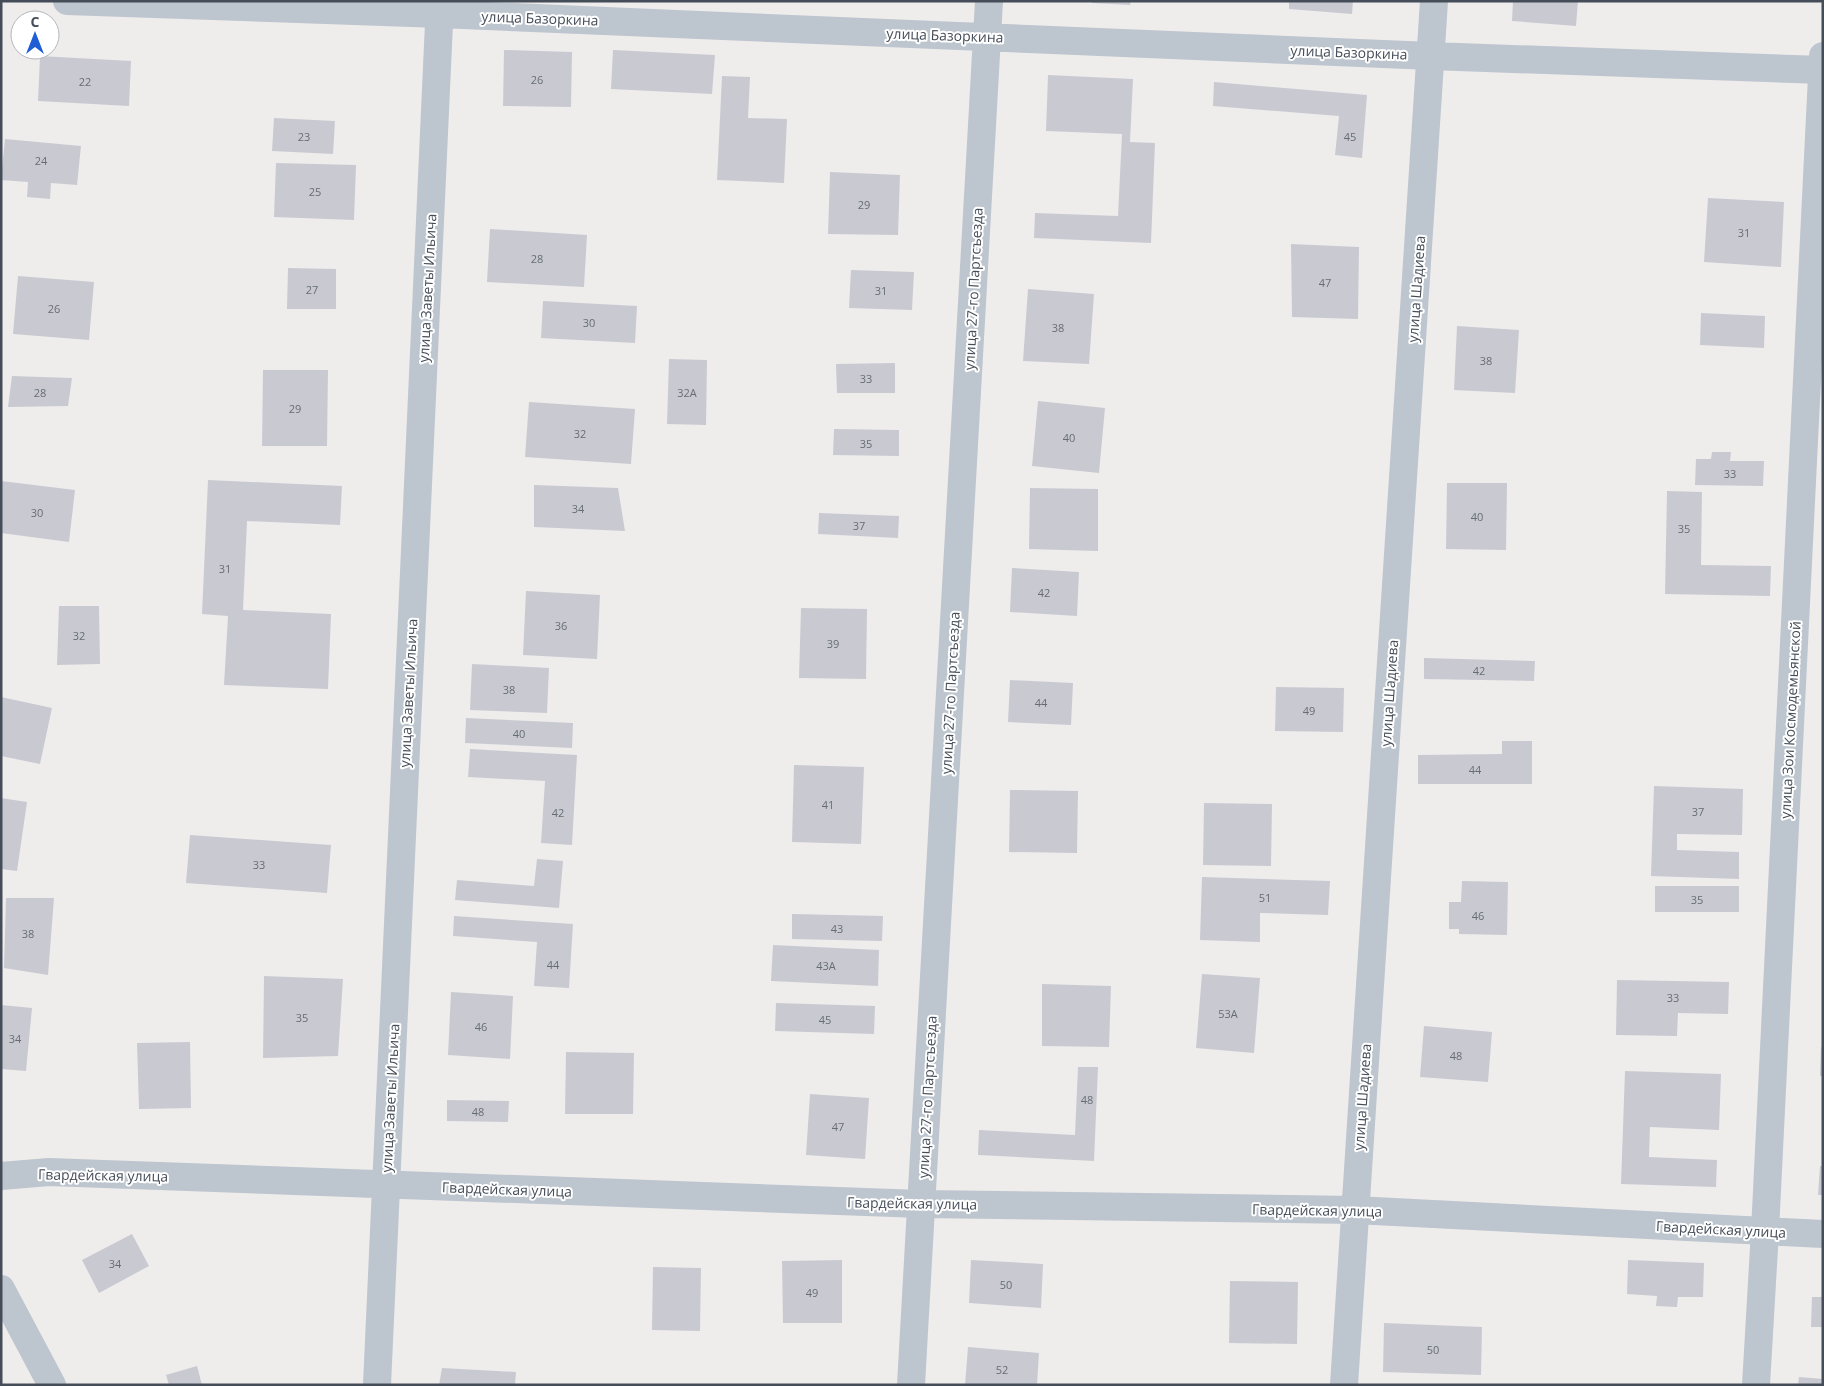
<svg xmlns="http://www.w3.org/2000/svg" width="1824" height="1386" font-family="'Open Sans',sans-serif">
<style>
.building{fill:#c9cad1}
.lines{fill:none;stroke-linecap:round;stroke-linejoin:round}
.minor{stroke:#bdc5ce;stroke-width:28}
.labels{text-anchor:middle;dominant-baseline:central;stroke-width:4;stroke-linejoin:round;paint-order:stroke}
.number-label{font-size:11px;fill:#666c76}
.street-label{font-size:14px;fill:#454d58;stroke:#fff}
</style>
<rect width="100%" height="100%" fill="#efecec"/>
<path class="building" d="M 1092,1 L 1131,1 L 1130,5 L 1092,3 Z
M 1289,1 L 1353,1 L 1352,14 L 1289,9 Z
M 1513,1 L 1578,1 L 1576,26 L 1512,21 Z
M 504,50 L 572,52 L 571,107 L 503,106 Z
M 613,50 L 715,55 L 712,94 L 611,89 Z
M 40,56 L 131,61 L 129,106 L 38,101 Z
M 1048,75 L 1133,79 L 1130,142 L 1155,143 L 1151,243 L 1034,238 L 1035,213 L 1118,216 L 1122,134 L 1046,131 Z
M 722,76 L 750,77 L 748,118 L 787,119 L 784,183 L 717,180 Z
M 1214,82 L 1367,95 L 1362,158 L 1335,155 L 1339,116 L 1213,106 Z
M 274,118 L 335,121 L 333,154 L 272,151 Z
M 5,139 L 81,146 L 77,185 L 51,183 L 50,199 L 27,197 L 28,182 L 1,180 Z
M 276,163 L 356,165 L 354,220 L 274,217 Z
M 830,172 L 900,175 L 898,235 L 828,234 Z
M 1708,198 L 1784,202 L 1781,267 L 1704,262 Z
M 490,229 L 587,235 L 584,287 L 487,282 Z
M 1291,244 L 1359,247 L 1358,319 L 1292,317 Z
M 288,268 L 336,269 L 336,309 L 287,309 Z
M 851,270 L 914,272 L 912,310 L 849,308 Z
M 18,276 L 94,282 L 89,340 L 13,334 Z
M 1028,289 L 1094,294 L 1089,364 L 1023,361 Z
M 543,301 L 637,306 L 635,343 L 541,338 Z
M 1701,313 L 1765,316 L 1764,348 L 1700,345 Z
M 1457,326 L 1519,330 L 1515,393 L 1454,390 Z
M 669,359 L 707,360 L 706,425 L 667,424 Z
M 895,363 L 895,393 L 837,393 L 836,364 Z
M 263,370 L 328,370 L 327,446 L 262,446 Z
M 12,376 L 72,378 L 68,406 L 8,407 Z
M 1038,401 L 1105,408 L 1099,473 L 1032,466 Z
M 529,402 L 635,409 L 631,464 L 525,457 Z
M 834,429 L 899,430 L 899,456 L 833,455 Z
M 1712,452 L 1731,452 L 1730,461 L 1764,461 L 1763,486 L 1695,485 L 1696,459 L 1711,459 Z
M 208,480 L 342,486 L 340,525 L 247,521 L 243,610 L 331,614 L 328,689 L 224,685 L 228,616 L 202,614 Z
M 1,481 L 75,490 L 69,542 L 1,533 Z
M 1447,483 L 1507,483 L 1506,550 L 1446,549 Z
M 534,485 L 618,488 L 625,531 L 534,527 Z
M 1030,488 L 1098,489 L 1098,551 L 1029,549 Z
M 1667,491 L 1702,492 L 1701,565 L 1771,566 L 1770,596 L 1665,594 Z
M 819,513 L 899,516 L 898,538 L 818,534 Z
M 1012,568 L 1079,572 L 1077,616 L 1010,612 Z
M 526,591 L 600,595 L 597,659 L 523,655 Z
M 59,606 L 99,606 L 100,664 L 57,665 Z
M 801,608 L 867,609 L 866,679 L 799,678 Z
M 1424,658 L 1535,661 L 1534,681 L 1424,679 Z
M 472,664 L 549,668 L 547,713 L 470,710 Z
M 1010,680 L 1073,683 L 1071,725 L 1008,722 Z
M 1276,687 L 1344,688 L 1343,732 L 1275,731 Z
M 1,697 L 52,708 L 40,764 L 1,756 Z
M 466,718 L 573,723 L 572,748 L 465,743 Z
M 1502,741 L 1532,741 L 1532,784 L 1418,784 L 1418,755 L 1502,754 Z
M 470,749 L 577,755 L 572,845 L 541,843 L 545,781 L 468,777 Z
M 794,765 L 864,767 L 861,844 L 792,842 Z
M 1654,786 L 1743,789 L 1742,835 L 1677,834 L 1677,850 L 1739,852 L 1739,879 L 1651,876 Z
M 1010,790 L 1078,791 L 1077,853 L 1009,852 Z
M 1,798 L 27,802 L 17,871 L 1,869 Z
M 1204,803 L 1272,804 L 1271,866 L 1203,865 Z
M 190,835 L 331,845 L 327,893 L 186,883 Z
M 537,859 L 563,861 L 559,908 L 455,900 L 457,880 L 534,886 Z
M 1202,877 L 1330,881 L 1328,915 L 1260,913 L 1260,942 L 1200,940 Z
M 1462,881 L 1508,882 L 1507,935 L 1459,934 L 1459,929 L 1449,929 L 1449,902 L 1461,902 Z
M 1655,886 L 1739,886 L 1739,912 L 1655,912 Z
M 6,898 L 54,898 L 48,975 L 4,968 Z
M 792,914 L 883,916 L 882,941 L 792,939 Z
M 454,916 L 573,924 L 569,988 L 534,986 L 537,942 L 453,936 Z
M 773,945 L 879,950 L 878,986 L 771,981 Z
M 1202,974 L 1260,978 L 1254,1053 L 1196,1048 Z
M 264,976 L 343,979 L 338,1056 L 263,1058 Z
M 1617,980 L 1729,982 L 1728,1014 L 1678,1013 L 1677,1036 L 1616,1035 Z
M 1042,984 L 1111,986 L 1109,1047 L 1042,1046 Z
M 451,992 L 513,996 L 510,1059 L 448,1055 Z
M 776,1003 L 875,1006 L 874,1034 L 775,1031 Z
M 1,1005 L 32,1008 L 26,1071 L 1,1069 Z
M 1424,1026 L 1492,1032 L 1488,1082 L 1420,1077 Z
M 190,1042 L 191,1108 L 139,1109 L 137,1043 Z
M 1821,1047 L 1823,1048 L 1823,1076 L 1820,1076 Z
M 566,1052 L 634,1053 L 633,1114 L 565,1114 Z
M 1078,1067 L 1098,1067 L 1094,1161 L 978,1155 L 979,1130 L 1075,1135 Z
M 1625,1071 L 1721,1074 L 1719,1130 L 1650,1127 L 1649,1157 L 1717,1160 L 1716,1187 L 1621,1184 Z
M 810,1094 L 869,1098 L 865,1159 L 806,1155 Z
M 447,1100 L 509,1101 L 508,1122 L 447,1121 Z
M 1820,1166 L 1823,1166 L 1823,1195 L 1818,1195 Z
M 132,1234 L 149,1266 L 99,1293 L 82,1260 Z
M 842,1260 L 842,1323 L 783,1323 L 782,1261 Z
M 971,1260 L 1043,1264 L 1041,1308 L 969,1303 Z
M 1628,1260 L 1704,1263 L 1703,1297 L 1678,1297 L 1677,1307 L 1656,1306 L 1657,1296 L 1627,1294 Z
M 653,1267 L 701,1268 L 700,1331 L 652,1330 Z
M 1230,1281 L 1298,1282 L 1297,1344 L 1229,1343 Z
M 1812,1297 L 1823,1297 L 1823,1327 L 1811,1327 Z
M 1384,1323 L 1482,1327 L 1481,1375 L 1383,1372 Z
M 968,1347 L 1039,1353 L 1037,1385 L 965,1385 Z
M 197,1366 L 202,1385 L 169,1385 L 166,1375 Z
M 442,1368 L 516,1372 L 515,1385 L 439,1385 Z
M 1799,1377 L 1823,1379 L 1823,1385 L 1798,1385 Z"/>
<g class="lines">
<path class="minor" d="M 67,1 L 440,14 L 1431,56 L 1823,70
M 1,1176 L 49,1172 L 921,1204 L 1355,1210 L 1823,1234
M 1,1289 L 52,1385
M 377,1385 L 440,1
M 911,1385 L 989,1
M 1344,1385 L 1434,1
M 1756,1385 L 1765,1231 L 1823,56"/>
</g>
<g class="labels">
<g class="number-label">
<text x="537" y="79">26</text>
<text x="85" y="81">22</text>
<text x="304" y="136">23</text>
<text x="1350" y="136">45</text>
<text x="41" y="160">24</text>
<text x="315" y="191">25</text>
<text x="864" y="204">29</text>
<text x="1744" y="232">31</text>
<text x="537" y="258">28</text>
<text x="1325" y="282">47</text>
<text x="312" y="289">27</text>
<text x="881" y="290">31</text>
<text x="54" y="308">26</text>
<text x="589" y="322">30</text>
<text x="1058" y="327">38</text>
<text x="1486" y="360">38</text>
<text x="866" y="378">33</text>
<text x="40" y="392">28</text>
<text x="687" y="392">32А</text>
<text x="295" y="408">29</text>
<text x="580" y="433">32</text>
<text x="1069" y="437">40</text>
<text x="866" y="443">35</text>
<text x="1730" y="473">33</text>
<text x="578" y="508">34</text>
<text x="37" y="512">30</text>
<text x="1477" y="516">40</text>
<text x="859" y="525">37</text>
<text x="1684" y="528">35</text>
<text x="225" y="568">31</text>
<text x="1044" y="592">42</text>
<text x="561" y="625">36</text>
<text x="79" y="635">32</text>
<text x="833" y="643">39</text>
<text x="1479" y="670">42</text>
<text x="509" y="689">38</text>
<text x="1041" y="702">44</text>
<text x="1309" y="710">49</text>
<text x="519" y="733">40</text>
<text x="1475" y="769">44</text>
<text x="828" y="804">41</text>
<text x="1698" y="811">37</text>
<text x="558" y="812">42</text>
<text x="259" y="864">33</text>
<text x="1265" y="897">51</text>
<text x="1697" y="899">35</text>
<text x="1478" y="915">46</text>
<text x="837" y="928">43</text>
<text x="28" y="933">38</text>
<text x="553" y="964">44</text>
<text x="826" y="965">43А</text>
<text x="1673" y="997">33</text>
<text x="1228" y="1013">53А</text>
<text x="302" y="1017">35</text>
<text x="825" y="1019">45</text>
<text x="481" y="1026">46</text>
<text x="15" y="1038">34</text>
<text x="1456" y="1055">48</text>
<text x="1087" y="1099">48</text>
<text x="478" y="1111">48</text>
<text x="838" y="1126">47</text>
<text x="115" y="1263">34</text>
<text x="1006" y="1284">50</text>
<text x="812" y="1292">49</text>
<text x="1433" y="1349">50</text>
<text x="1002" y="1369">52</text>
</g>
<g class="street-label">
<text transform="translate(540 18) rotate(2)">улица Базоркина</text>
<text transform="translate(945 35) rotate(2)">улица Базоркина</text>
<text transform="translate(1349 52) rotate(2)">улица Базоркина</text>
<text transform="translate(427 288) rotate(-87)">улица Заветы Ильича</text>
<text transform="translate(973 289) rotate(-87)">улица 27-го Партсъезда</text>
<text transform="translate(1416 289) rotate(-86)">улица Шадиева</text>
<text transform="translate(408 693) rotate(-87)">улица Заветы Ильича</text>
<text transform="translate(950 693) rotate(-87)">улица 27-го Партсъезда</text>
<text transform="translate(1389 693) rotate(-86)">улица Шадиева</text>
<text transform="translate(1790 720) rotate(-87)">улица Зои Космодемьянской</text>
<text transform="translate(927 1097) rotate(-87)">улица 27-го Партсъезда</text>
<text transform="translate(1362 1097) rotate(-86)">улица Шадиева</text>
<text transform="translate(390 1098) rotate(-87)">улица Заветы Ильича</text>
<text transform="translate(103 1175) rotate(1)">Гвардейская улица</text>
<text transform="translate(507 1189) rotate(2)">Гвардейская улица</text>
<text transform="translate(912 1203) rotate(1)">Гвардейская улица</text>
<text transform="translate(1317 1210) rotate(1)">Гвардейская улица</text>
<text transform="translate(1721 1229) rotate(3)">Гвардейская улица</text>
</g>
</g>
<rect width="1824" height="1386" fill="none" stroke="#454d58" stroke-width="5"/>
<g transform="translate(35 35)"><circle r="24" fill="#ffffff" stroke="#b5b8bc"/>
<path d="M0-4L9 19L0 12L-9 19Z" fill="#1f5dd5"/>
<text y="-8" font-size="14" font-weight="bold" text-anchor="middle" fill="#454d58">С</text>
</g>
</svg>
